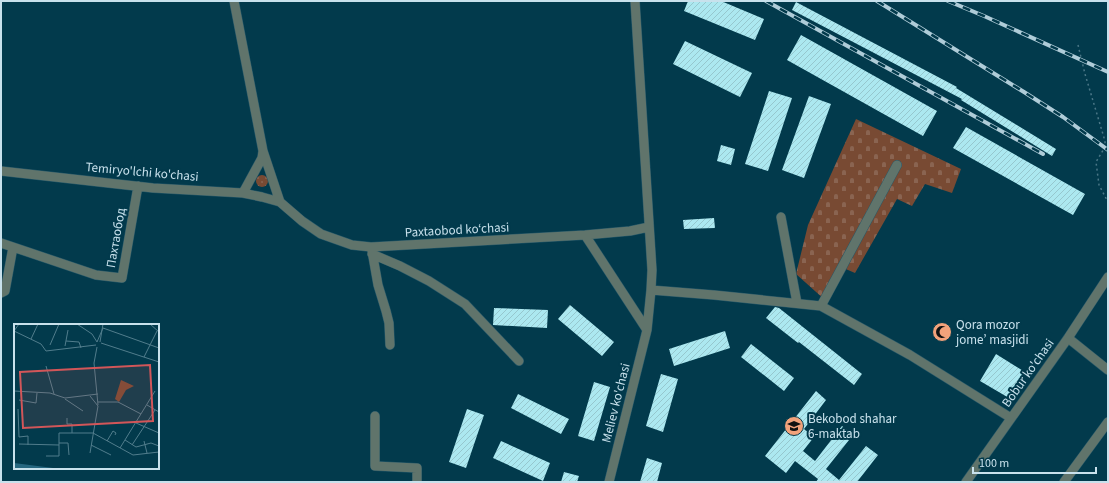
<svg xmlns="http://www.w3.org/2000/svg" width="1109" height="483" font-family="'Source Sans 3',sans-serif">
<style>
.grass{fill:url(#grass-dots)}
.cemetery{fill:url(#cemetery-stones)}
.building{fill:url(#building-hatch)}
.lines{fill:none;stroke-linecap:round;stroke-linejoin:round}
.minor-casing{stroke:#265869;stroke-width:10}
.path{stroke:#4b7787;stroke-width:1.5;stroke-dasharray:2 3;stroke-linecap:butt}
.minor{stroke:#60746b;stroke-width:9}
.rail-casing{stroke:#afccd8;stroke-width:4}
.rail{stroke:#023a4c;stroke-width:2.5;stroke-dasharray:8;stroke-linecap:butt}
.labels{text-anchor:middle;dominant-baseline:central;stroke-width:4;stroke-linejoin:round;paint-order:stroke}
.street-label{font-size:13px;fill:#c8e1ec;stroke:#023a4c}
.poi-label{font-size:13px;fill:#c8e1ec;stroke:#023a4c;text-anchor:start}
.inset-road{fill:none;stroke:#517d8c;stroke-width:1}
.view{fill:#d25659;fill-opacity:0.15;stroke:#d25659;stroke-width:2}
.inset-edge{fill:none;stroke:#c8e1ec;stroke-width:2}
</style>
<defs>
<pattern id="grass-dots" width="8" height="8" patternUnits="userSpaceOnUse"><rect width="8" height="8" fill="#784a33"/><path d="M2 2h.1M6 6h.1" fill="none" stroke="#8a6451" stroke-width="1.8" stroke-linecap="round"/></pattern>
<pattern id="cemetery-stones" width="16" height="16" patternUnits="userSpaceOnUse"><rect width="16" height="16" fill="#784a33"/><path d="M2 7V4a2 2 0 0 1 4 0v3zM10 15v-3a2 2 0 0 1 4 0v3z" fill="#8a6451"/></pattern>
<pattern id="building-hatch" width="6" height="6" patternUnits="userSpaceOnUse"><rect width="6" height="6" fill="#ace8f0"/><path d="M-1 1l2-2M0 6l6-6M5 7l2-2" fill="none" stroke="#96c7ce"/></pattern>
</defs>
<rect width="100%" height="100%" fill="#023a4c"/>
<path class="grass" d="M256 181a6 6 0 1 1 12 0a6 6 0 1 1-12 0Z"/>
<path class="cemetery" d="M 856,119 L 961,169 L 952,193 L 925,184 L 912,206 L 897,199 L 855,273 L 841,267 L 825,300 L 796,274 L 808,225 Z"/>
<path class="building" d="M 688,1 L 721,1 L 764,19 L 755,40 L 684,11 Z
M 796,2 L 957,87 L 956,88 L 1056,149 L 1052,156 L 961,100 L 962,99 L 792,10 Z
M 801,35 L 937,111 L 923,136 L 787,60 Z
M 685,41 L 752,73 L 740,97 L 673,64 Z
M 769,91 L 792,98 L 768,171 L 745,164 Z
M 809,96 L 831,104 L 804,178 L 782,170 Z
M 966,127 L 1085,194 L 1073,215 L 953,148 Z
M 721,145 L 735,149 L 731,165 L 717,161 Z
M 714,218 L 715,228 L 684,229 L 683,220 Z
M 570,305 L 614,342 L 602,356 L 558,319 Z
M 775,307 L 779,308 L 862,374 L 854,385 L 799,342 L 798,343 L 766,318 Z
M 494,308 L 548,310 L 547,328 L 493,325 Z
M 725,331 L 730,348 L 674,366 L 669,349 Z
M 751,344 L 794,378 L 784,391 L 741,357 Z
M 996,354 L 1025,372 L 1009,398 L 980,381 Z
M 661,374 L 678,379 L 663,432 L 646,426 Z
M 594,382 L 610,387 L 594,441 L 578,436 Z
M 816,391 L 826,400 L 804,429 L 814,437 L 803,451 L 815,461 L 842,426 L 853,435 L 826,469 L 839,480 L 866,446 L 878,455 L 857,482 L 816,482 L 818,479 L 795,461 L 786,473 L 765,456 Z
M 518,394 L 569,419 L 561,434 L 511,408 Z
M 467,409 L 484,415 L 466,468 L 449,462 Z
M 501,441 L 550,463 L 543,481 L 493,458 Z
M 647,458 L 662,463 L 657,482 L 640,482 Z
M 564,472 L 579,476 L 577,482 L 561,482 Z"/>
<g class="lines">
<defs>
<path id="minor" d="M 234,1 L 263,151 L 280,202
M 635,1 L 652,270 L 651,290 L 647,330
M 1,171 L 153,188 L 243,193 L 262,197 L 280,202 L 302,221 L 321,234 L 352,245 L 371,247 L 585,235 L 630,231 L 649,227
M 243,193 L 262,158 L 263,151
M 781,217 L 797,303
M 585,235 L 647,330 L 609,482
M 1,243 L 96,275 L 122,278 L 138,186
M 372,251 L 378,285 L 386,311 L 389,323 L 390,345
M 372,254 L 400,266 L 429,281 L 465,304 L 519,361
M 651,290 L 714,295 L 821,306 L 910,355 L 1011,418
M 1,293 L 5,291 L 13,247
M 821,306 L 897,165
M 1068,338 L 1108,370
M 375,416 L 375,466 L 417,468 L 417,482
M 966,482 L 1068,338 L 1108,277
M 1064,482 L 1108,422"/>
</defs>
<use href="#minor" class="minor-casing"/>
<path class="path" d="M 1078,45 L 1085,74 L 1105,141 L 1105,147 L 1096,162 L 1099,185 L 1108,202"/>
<use href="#minor" class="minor"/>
<defs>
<path id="rail" d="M 766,1 L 1043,154
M 877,1 L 1024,92 L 1063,117 L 1108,150
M 948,1 L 984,16 L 1108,72"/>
</defs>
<use href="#rail" class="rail-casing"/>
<use href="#rail" class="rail"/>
</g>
<defs>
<symbol id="mosque-disc" viewBox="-11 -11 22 22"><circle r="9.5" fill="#f1a27b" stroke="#023a4c"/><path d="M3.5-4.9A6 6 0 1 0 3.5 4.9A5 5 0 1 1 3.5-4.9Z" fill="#111"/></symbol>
<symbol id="school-disc" viewBox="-11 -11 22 22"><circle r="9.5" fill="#f1a27b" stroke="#023a4c"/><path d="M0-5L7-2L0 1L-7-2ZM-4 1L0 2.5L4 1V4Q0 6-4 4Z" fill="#111"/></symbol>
</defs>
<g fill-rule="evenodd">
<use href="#mosque-disc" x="931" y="321" width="22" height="22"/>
<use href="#school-disc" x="783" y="415" width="22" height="22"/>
</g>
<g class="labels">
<g class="street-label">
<text transform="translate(142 172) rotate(5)">Temiryo'lchi ko'chasi</text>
<text transform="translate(457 230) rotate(-3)">Paxtaobod ko‘chasi</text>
<text transform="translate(116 238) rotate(-80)">Пахтаобод</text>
<text transform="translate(1028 373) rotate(-55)">Bobur ko'chasi</text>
<text transform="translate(616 403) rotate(-76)">Meliev ko'chasi</text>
</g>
<g class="poi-label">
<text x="956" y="325">Qora mozor<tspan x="956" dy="15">jome’ masjidi</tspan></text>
<text x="808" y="419">Bekobod shahar<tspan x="808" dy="15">6-maktab</tspan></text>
</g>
</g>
<g transform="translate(14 324)">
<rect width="145" height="145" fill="#023a4c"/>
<path d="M 107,56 L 120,62 L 112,66 L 105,78 L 101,75 Z" fill="#784a33"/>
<path d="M 0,139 L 47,145 L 59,145 L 0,145 Z" fill="#266780"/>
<path class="inset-road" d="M 5,0 L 0,7 L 27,20 L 32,27 L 82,21M 63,0 L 78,10 L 83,18M 136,0 L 145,8M 89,4 L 145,24M 17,15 L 24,0M 52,17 L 65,18 L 67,24M 83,18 L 89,4M 86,18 L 89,0M 87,19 L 145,38M 36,21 L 45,0M 51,22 L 54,6M 83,23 L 80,39 L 84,81M 130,33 L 143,7M 32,42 L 40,70M 0,67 L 36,69 L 51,74 L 84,70M 51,75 L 69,87M 5,76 L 22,79 L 23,69M 84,78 L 104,78 L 127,90M 133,81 L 145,88M 4,85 L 5,113 L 14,112 L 14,121M 53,94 L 53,100 L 58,100 L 58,109M 122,99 L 145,109M 111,116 L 122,123 L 137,119 L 145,122M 93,117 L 99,107 L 102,109 L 101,111M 130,117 L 133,129M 45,119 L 54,119 L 55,131M 5,120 L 45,121M 77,121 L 97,131M 118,121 L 141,86M 106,124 L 141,67M 76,129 L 84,82 L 76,72M 32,132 L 45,132 L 45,109 L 79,109 L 119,131 L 145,128"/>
<path class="view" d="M 136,41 L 139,97 L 9,104 L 6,48 Z"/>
<rect width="145" height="145" class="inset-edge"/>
</g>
<rect width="1109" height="483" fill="none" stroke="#c8e1ec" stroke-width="4"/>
<path d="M973 467v6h123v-6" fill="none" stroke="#c8e1ec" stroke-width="2"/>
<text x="979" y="467" font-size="12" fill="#c8e1ec" stroke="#023a4c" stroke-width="3" paint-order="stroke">100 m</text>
</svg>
